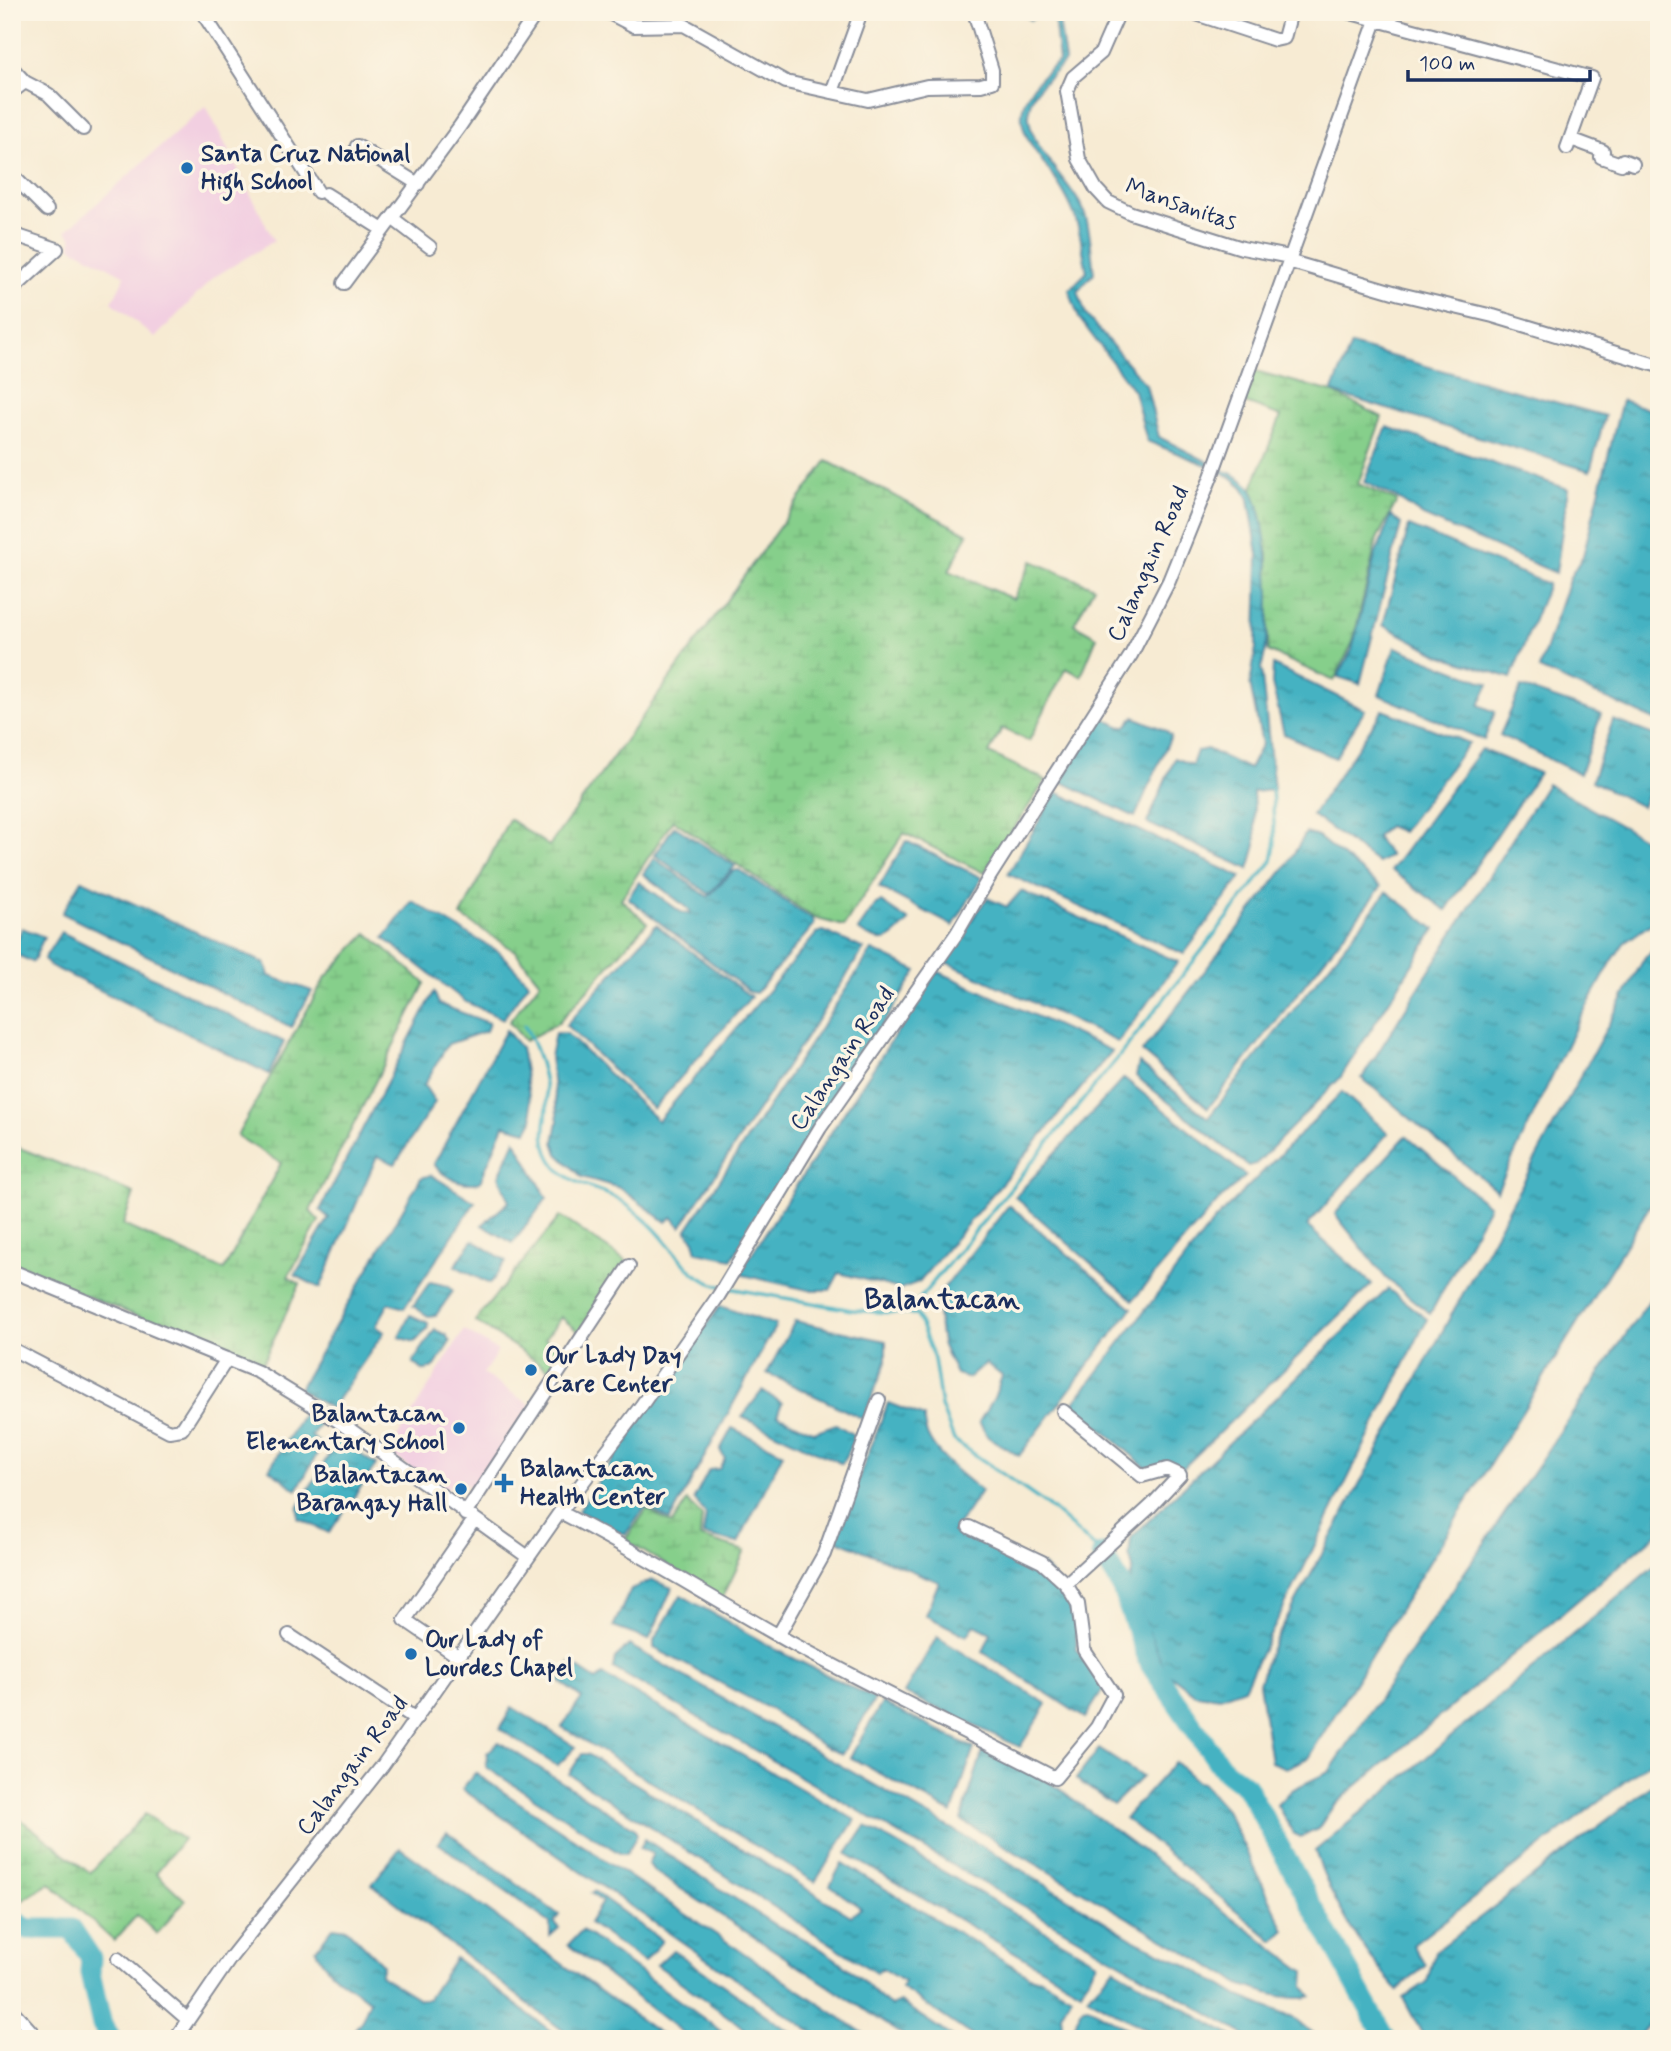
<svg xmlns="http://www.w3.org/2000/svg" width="1671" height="2051" font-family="Mynerve,sans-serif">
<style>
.built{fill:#f2cfe1}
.wetland{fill:url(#wetland-marsh);stroke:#507f74;stroke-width:2}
.water{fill:url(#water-ripples);stroke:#307090;stroke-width:2}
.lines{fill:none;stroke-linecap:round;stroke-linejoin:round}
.stream{stroke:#45b2c2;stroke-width:3.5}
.river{stroke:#45b2c2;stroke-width:21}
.minor-casing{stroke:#898d98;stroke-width:16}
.minor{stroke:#fff;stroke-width:12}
.poi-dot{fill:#1f6fb2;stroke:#fcf5e5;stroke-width:2.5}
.labels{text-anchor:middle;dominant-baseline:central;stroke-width:7;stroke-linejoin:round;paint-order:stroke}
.poi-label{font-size:24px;font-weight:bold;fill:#1b2f5e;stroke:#fcf5e5;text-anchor:start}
.street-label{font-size:24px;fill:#1b2f5e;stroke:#fcf5e5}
.quarter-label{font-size:28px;font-weight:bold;fill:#1b2f5e;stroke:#fcf5e5}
</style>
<defs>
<pattern id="wetland-marsh" width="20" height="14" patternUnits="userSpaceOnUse" patternTransform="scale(1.75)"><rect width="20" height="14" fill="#86cf8b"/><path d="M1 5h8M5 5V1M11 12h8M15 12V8" fill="none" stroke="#73b27a"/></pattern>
<pattern id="water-ripples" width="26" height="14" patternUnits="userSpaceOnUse" patternTransform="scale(1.75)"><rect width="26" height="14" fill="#45b2c2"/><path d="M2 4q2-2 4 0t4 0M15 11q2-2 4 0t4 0" fill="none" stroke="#3991a1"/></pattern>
</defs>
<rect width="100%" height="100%" fill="#fcf5e5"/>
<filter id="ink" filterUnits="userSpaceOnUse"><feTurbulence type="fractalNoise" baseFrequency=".0143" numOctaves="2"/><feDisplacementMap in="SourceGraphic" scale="14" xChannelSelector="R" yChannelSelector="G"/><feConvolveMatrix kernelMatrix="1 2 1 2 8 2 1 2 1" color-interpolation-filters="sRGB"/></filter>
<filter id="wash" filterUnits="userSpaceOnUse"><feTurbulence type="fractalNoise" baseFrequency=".00686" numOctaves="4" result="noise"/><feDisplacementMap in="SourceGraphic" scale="28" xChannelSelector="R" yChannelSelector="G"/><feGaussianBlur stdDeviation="1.57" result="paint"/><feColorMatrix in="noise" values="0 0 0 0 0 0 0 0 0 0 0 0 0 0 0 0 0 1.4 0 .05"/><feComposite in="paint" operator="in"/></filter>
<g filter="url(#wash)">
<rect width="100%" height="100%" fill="#f7ebd3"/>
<path class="built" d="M 206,106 L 274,241 L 214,277 L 155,338 L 112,302 L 125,276 L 71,247 L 72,238 L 66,231 Z
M 464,1330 L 498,1351 L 483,1374 L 531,1405 L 474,1489 L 455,1478 L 445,1492 L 388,1452 Z"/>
<path class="wetland" d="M 1252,370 L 1332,392 L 1382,417 L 1358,484 L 1397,501 L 1377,539 L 1353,642 L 1334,681 L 1268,651 L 1268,554 L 1252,488 L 1281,416 L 1240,401 Z
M 827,461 L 968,534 L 949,571 L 1013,599 L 1032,561 L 1094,587 L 1074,624 L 1097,637 L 1081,676 L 1066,668 L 1029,741 L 1002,728 L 989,753 L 1046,780 L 984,873 L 904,833 L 844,926 L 814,918 L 673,820 L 621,899 L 647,923 L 558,1023 L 525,1041 L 509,1022 L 540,982 L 515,951 L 461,916 L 509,819 L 549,846 Z
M 367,933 L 425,983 L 310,1211 L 319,1221 L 288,1277 L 300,1284 L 261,1366 L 12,1266 L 12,1145 L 134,1193 L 123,1225 L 224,1270 L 281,1163 L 237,1136 L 325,978 Z
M 560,1216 L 627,1262 L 579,1332 L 561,1317 L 545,1339 L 563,1354 L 553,1372 L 475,1321 Z
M 687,1501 L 702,1516 L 700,1537 L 745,1551 L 722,1599 L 625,1540 L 647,1509 L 672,1524 Z
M 145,1814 L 183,1839 L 156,1873 L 185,1900 L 157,1934 L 137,1915 L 114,1941 L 50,1883 L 12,1907 L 12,1833 L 20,1819 L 90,1873 Z"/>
<path class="water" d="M 1022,12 L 1058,13 L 1065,61 C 1053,76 1038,83 1031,101 C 1017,138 1069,179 1083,209 C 1091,228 1091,253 1094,273 L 1078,291 L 1086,315 L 1146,385 L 1159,437 L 1212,464 L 1211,467 L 1147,441 L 1134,391 L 1079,318 L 1069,290 L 1087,272 C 1083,253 1081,232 1074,214 C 1049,149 979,125 1059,61 L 1054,18 L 1044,13 L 1030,20 Z
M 1351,345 L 1605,416 L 1590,471 L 1332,392 Z
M 1622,400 L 1659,413 L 1659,722 L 1539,669 L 1570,577 L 1583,556 Z
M 1387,427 L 1568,489 L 1556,573 L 1423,516 L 1397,498 L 1364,482 Z
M 1216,467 C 1228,472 1245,478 1252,490 C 1271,523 1274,633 1261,668 L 1274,790 L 1253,792 L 1256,845 L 1249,869 L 1147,823 L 1175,758 L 1192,765 L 1197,751 L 1207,749 L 1249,769 L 1262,744 L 1250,684 L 1256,648 L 1258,554 L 1249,499 L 1243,487 L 1231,477 L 1213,468 Z
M 1391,516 L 1401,524 L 1360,684 L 1338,677 L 1352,650 L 1375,556 Z
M 1409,526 L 1548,584 L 1511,678 L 1440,655 L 1383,625 Z
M 1395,647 L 1489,684 L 1479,705 L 1495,712 L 1484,740 L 1379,695 Z
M 1273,665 L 1365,710 L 1335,758 L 1284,734 L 1272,684 Z
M 1521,687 L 1601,714 L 1580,774 L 1500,735 Z
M 1383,710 L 1469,743 L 1402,832 L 1388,826 L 1376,837 L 1390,856 L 1378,863 L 1312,815 Z
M 1100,716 L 1120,727 L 1126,726 L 1134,717 L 1165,730 L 1171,736 L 1135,817 L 1062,782 Z
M 1613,720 L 1659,737 L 1659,770 L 1642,807 L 1592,781 Z
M 1481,749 L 1539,773 L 1446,910 L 1391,870 Z
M 1547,784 L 1659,847 L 1659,918 L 1624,943 L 1612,961 L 1576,1026 L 1497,1191 L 1362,1078 Z
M 1056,792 L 1241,877 L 1184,954 L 1008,874 Z
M 674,826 L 735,866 L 709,894 L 655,855 Z
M 1306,833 L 1318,837 L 1381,887 L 1208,1108 L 1142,1052 L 1287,865 Z
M 906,841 L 982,878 L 953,926 L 879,887 Z
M 654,858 L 708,897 L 733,871 L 739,870 L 813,920 L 814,925 L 756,993 L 750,992 L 628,898 L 639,882 L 681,912 L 690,914 L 690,910 L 643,874 Z
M 82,880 L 266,964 L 269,976 L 312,991 L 291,1027 L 62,913 Z
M 1021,891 L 1178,962 L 1118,1042 L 944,961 L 987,898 L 1007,907 Z
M 1387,892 L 1435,929 L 1340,1078 L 1256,1164 L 1248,1166 L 1136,1076 L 1139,1063 L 1208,1118 Z
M 412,901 L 499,952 L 529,983 L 503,1019 L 466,1002 L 384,938 Z
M 881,902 L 909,921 C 889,941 883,948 858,930 L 876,904 Z
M 656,925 L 751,997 L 653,1109 L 566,1025 Z
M 22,928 L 44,937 L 33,962 L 12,953 Z
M 823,931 L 864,949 L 681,1227 L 672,1217 L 666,1222 L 620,1188 L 582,1177 L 558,1154 L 554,1142 L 558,1121 L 550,1057 L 555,1033 L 566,1033 L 658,1121 L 817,933 Z
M 61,932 L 284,1042 L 269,1074 L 49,965 L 44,959 Z
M 1659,946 L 1659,1191 L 1308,1758 L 1286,1768 L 1271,1762 L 1259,1683 L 1270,1650 L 1645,957 Z
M 872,950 L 917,971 L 732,1259 L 697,1252 L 694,1240 L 686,1231 Z
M 937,971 L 1112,1051 L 919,1282 L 900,1289 L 839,1273 L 830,1290 L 808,1290 L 743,1275 L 741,1270 Z
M 434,992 L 439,1004 L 489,1023 L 486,1031 L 448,1044 L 424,1085 L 435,1102 L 395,1164 L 377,1156 L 320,1288 L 295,1275 L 329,1218 L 320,1210 Z
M 506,1030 L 521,1048 L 533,1120 L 527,1131 L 504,1125 L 480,1182 C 465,1186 443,1178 434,1164 Z
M 1124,1078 L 1246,1176 L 1217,1202 L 1133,1300 L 1015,1197 Z
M 1342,1092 L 1388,1133 L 1307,1226 L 1372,1284 L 1181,1470 L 1150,1471 L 1073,1404 L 1214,1221 Z
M 1406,1136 L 1489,1206 L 1430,1314 L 1386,1278 L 1335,1214 Z
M 515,1140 L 547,1198 L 513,1243 L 482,1225 L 509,1202 L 499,1176 Z
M 431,1175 L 475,1202 L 404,1308 L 389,1303 L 376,1326 L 384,1332 L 331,1409 L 299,1389 L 421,1178 Z
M 1009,1205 L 1132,1308 L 1019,1456 L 988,1437 L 979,1422 L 994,1398 L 1002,1376 L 986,1363 L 969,1378 L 956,1374 L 942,1344 L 936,1298 Z
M 473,1240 L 506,1261 L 490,1284 L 455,1266 Z
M 430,1282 L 448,1286 L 453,1291 L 436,1315 L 428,1316 L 413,1306 Z
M 1659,1286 L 1659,1532 L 1334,1805 L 1318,1829 L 1300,1837 L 1293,1833 L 1277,1805 L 1291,1790 L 1329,1772 Z
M 1388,1289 L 1427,1319 L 1244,1688 L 1220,1697 L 1195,1694 L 1165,1671 L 1129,1584 L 1133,1568 L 1129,1555 L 1131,1538 Z
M 720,1306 L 776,1325 L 670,1520 L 646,1506 L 625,1535 L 578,1511 Z
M 410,1315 L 428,1323 L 428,1328 L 415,1342 L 399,1337 Z
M 795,1321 L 886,1341 L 886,1362 L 863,1419 L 767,1373 Z
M 435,1330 L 446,1335 L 450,1342 L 435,1366 L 424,1371 L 413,1362 Z
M 762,1391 L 782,1403 L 777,1415 L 814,1432 L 836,1424 L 855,1436 L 842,1464 L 742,1417 Z
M 888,1403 L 924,1417 C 922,1447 960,1473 981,1491 L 953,1532 L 1044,1566 L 1074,1602 L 1077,1650 L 1104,1688 L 1085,1718 L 983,1652 L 991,1633 L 975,1625 L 967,1636 L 925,1615 L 939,1582 L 835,1539 Z
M 307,1407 L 324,1418 L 311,1436 L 322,1445 L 297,1490 L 269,1469 Z
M 732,1428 L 783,1453 L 738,1543 L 703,1535 L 706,1515 L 694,1499 L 709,1470 L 719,1469 L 725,1459 L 720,1450 Z
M 338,1439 L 376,1465 L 329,1533 L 298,1518 L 298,1508 Z
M 1659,1562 L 1659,1755 L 1413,1945 L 1426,1965 L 1398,1990 C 1362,1951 1332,1902 1315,1851 Z
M 652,1580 L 672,1588 L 649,1640 L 613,1627 L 631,1589 Z
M 681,1595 L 777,1650 L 875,1699 L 842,1754 L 823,1746 L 770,1709 L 654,1648 L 654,1640 Z
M 937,1637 L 1047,1704 L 1020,1747 L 904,1693 Z
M 629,1645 L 994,1853 L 1135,1940 L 1187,1965 L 1239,1996 L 1293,2018 L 1321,2039 L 1252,2039 L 613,1668 L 615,1658 Z
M 570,1663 L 596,1680 L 603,1675 L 855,1820 L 815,1882 L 562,1727 L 582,1698 L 559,1681 Z
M 882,1703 L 974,1748 L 952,1813 L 850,1757 Z
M 512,1707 L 576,1747 L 557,1766 L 500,1729 Z
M 499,1742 L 635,1829 L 637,1835 L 626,1854 L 621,1854 L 486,1767 L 487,1753 Z
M 984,1747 L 1050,1782 L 1305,1972 L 1304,1986 L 1311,1996 C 1292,2003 1261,1991 1242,1985 L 961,1820 Z
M 1099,1749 L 1142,1777 L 1113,1805 L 1076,1779 Z
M 582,1754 L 587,1754 L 851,1916 L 861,1908 L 830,1886 L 842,1863 L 1033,1978 L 1039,1978 L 1071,1996 L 1061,2014 L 1063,2039 L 977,2039 L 901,1988 L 904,1982 L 881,1968 L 876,1973 L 569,1774 Z
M 1175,1762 L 1197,1782 L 1202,1783 L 1225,1808 L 1285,1930 L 1273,1941 L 1125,1818 Z
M 475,1773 L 872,2039 L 822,2039 L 462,1789 Z
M 1659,1780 L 1659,2013 L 1636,2039 L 1425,2039 L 1403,1998 L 1427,1982 L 1435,1952 Z
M 866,1826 L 1097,1962 L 1081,1991 L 847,1854 Z
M 447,1832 L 559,1915 L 554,1922 L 559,1928 L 550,1936 L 550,1923 L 438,1843 Z
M 645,1839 L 775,1925 C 805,1937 835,1957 860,1978 C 871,1988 878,1998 891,2006 L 900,2002 L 955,2039 L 909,2039 L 654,1871 L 648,1863 L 653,1854 L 640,1848 Z
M 400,1848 L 667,2039 L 574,2039 L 372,1884 Z
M 594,1891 L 662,1941 L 644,1962 L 589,1923 L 602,1902 L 591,1893 Z
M 333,1927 L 347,1929 L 383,1965 L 380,1975 L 419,1999 L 428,1999 L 455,1958 L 561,2039 L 347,2039 L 362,2020 L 370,2000 C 350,1987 323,1972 316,1949 Z
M 582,1930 L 732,2039 L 691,2039 L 568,1945 Z
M 673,1950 L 800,2039 L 759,2039 L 657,1965 Z
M 1114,1968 L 1237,2039 L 1163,2039 L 1087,1997 Z
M 1089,2007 L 1145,2039 L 1070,2039 L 1068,2035 L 1083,2008 Z"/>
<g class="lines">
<path class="stream" d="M 524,1025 C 537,1047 547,1080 547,1106 C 546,1124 541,1136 548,1153 C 560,1182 588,1185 612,1196 C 623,1201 634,1210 643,1218 C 671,1240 685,1279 721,1286
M 729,1288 L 852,1310 L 907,1314
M 1099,1551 L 1048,1506 L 954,1440 L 941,1406 L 934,1359 L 917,1314 L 907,1314 L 1117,1059 L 1272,861 L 1275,844 L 1272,787"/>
<path class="river" d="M 1102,1554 L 1119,1581 L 1150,1664 L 1222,1768 L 1246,1786 L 1386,2039
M 12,1920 L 28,1929 L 72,1929 L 91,1958 L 90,1973 L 102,2025 L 111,2039"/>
</g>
</g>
<g filter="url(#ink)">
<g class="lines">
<defs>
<path id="minor" d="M 202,12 L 318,192
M 607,12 L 634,26 L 684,25 L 786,82 L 868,100 L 927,86 L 981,85 L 992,82 L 992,70 L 974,12
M 1119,12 L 1101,53 L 1073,77 L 1067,91 L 1079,159 L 1096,189 L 1108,202 L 1131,213 L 1242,248 L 1290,257
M 1190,12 L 1275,40 L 1284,38 L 1291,12
M 1347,12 L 1592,78 L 1567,148
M 12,68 L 25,82 L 48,94 L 83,129
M 12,92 L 25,82
M 832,92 L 861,12
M 1571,139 L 1603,151 L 1601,157 L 1621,164 L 1623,160 L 1633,164
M 357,146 L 418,184
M 12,175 L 47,210
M 326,194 L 383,230
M 392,218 L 430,247
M 12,234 L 57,249 L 12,290
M 1288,261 L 1400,294 L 1493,316 L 1659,366
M 344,283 L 460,126 L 537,12
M 12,1271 L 258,1372 L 338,1421 L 528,1557
M 12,1349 L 169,1431 L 182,1429 L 227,1359
M 1063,1411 L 1142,1476 L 1167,1469 L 1180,1475 L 1151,1506 L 1066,1584
M 560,1512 C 640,1553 716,1601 795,1645 C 881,1692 969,1733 1055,1778 L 1097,1727 L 1114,1695 L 1084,1650 L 1078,1604 L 1066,1584 L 1042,1562 L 969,1527
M 465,1514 L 629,1266
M 289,1635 L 416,1719
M 778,1636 L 824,1554 L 879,1400
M 459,1657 L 405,1620 L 474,1520
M 118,1959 L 187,2019
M 12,2010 L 38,2039
M 175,2039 L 231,1957 L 383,1765 L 560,1512 L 641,1406 L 719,1295 L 820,1128 L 957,933 L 990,876 L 1131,655 L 1169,581 L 1211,477 L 1379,12"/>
</defs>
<use href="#minor" class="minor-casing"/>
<use href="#minor" class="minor"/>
</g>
</g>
<g class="poi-dot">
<circle cx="187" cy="168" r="7"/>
<circle cx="531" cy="1370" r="7"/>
<circle cx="459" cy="1428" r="7"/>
<path d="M500.5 1472.5h7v7h7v7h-7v7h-7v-7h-7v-7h7z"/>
<circle cx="461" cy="1489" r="7"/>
<circle cx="411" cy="1654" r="7"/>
</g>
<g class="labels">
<g class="poi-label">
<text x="201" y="154">Santa Cruz National<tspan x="201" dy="28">High School</tspan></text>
<text x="545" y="1356">Our Lady Day<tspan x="545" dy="28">Care Center</tspan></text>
<text x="445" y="1414" text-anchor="end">Balantacan<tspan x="445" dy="28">Elementary School</tspan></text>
<text x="520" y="1469">Balantacan<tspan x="520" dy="28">Health Center</tspan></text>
<text x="447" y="1475" text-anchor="end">Balantacan<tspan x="447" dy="28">Barangay Hall</tspan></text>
<text x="425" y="1640">Our Lady of<tspan x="425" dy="28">Lourdes Chapel</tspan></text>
</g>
<g class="street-label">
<text transform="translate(1181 205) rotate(19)">Mansanitas</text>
<text transform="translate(1149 564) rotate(-66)">Calangain Road</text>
<text transform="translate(843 1059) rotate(-56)">Calangain Road</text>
<text transform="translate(353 1766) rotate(-53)">Calangain Road</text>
</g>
<g class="quarter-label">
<text x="942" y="1300">Balantacan</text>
</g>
</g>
<rect width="1671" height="2051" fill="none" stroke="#fcf5e5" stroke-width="42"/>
<path d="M1408 70v10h182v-10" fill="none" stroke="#1b2f5e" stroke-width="3.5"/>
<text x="1419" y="70" font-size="21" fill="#1b2f5e" stroke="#fcf5e5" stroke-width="5" paint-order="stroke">100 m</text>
</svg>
